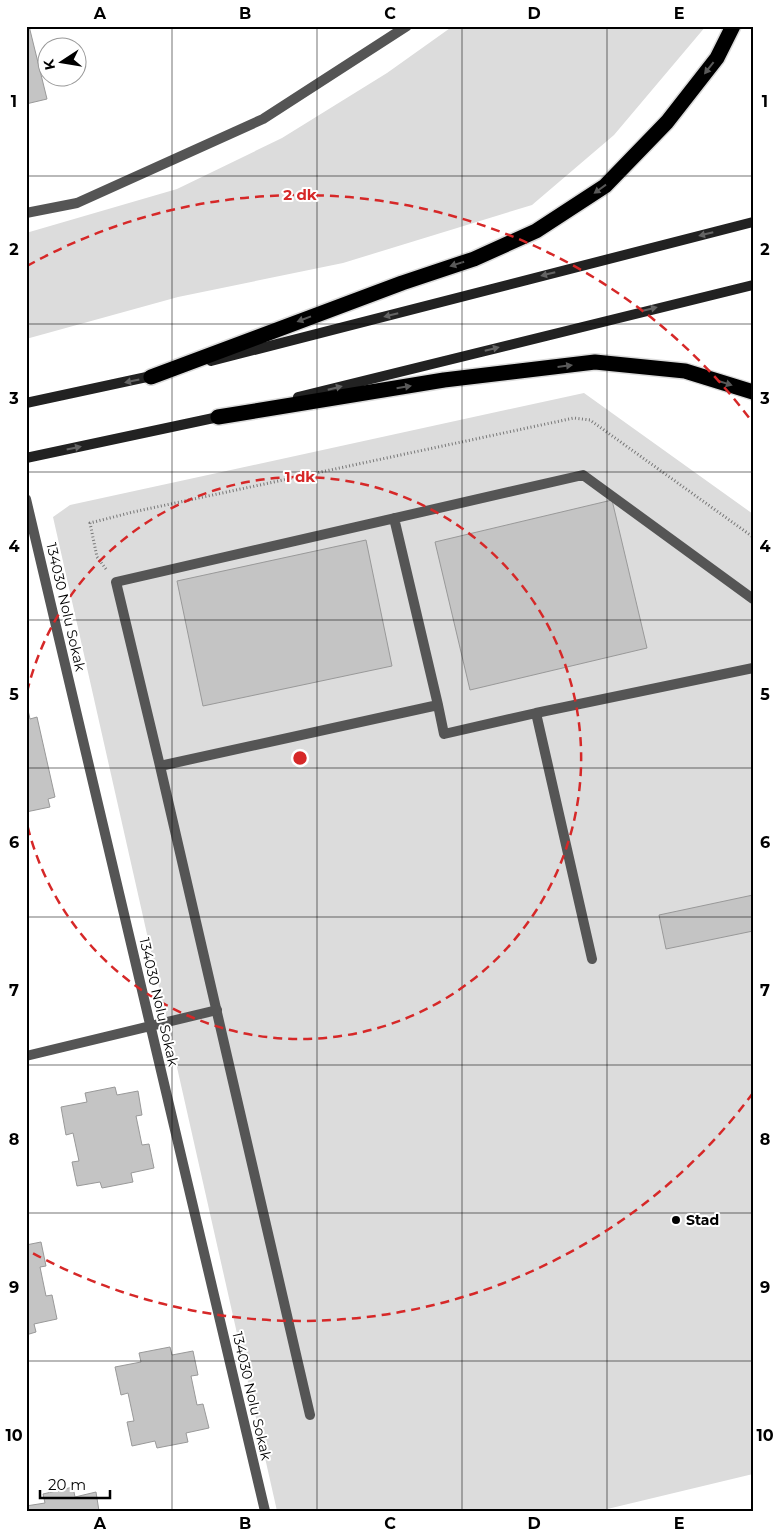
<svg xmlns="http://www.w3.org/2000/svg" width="779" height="1537" font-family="Montserrat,sans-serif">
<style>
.green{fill:#dcdcdc}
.building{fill:#c4c4c4;stroke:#999}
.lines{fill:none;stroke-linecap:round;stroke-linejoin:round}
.highway-casing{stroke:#dbdbdb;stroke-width:18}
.path{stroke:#777;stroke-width:3;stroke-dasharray:1 2.5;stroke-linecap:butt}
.lane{stroke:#555;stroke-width:10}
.street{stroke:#555;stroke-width:10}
.secondary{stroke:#222;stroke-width:10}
.highway{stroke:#000;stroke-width:15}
.oneway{fill:#595959}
.oneway2{fill:#646464}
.grid{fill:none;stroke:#000;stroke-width:1;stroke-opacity:0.55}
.ring{fill:none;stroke:#d62828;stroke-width:2.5;stroke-dasharray:9 6}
.poi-dot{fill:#000;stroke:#fff;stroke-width:2}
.labels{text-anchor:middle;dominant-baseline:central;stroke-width:4;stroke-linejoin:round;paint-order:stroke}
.street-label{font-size:14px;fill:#000;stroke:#fff}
.poi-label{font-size:14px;font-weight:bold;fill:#000;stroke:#fff;text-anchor:start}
.centre{fill:#d62828;stroke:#fff;stroke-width:2.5}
.ring-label{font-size:15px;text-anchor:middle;font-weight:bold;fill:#d62828;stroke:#fff;stroke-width:4;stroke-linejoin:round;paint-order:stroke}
.neatline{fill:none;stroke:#000;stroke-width:2}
.grid-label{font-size:16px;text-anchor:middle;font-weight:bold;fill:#000}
</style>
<rect width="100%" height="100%" fill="#fff"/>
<path class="green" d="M 453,26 L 706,26 L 614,135 L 532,205 L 343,263 L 178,297 L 26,339 L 26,233 L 177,189 L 282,138 L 387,73 Z
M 584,393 L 753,514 L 753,1474 L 599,1511 L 277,1511 L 53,517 L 70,505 Z"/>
<path class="building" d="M 26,26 L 29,26 L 47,99 L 26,104 Z
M 612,500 L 647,648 L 470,690 L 435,542 Z
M 366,540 L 392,666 L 203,706 L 177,581 Z
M 26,710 L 28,710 L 30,719 L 37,717 L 55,797 L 48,799 L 50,807 L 26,812 Z
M 753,895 L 753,931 L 666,949 L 659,915 Z
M 115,1087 L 117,1095 L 138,1091 L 142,1115 L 136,1116 L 142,1145 L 149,1144 L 154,1168 L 131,1173 L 133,1182 L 102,1188 L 100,1182 L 77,1186 L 72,1162 L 79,1161 L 73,1133 L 66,1135 L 61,1107 L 87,1102 L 85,1093 Z
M 41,1242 L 46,1266 L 40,1267 L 46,1296 L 52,1295 L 57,1319 L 34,1324 L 36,1332 L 26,1335 L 26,1245 Z
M 170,1347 L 172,1355 L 193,1351 L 198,1375 L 191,1376 L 197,1405 L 203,1404 L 209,1428 L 186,1433 L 188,1442 L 157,1448 L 155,1441 L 132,1446 L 127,1422 L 134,1421 L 128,1393 L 121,1395 L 115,1367 L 141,1362 L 139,1353 Z
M 73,1487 L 75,1497 L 96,1492 L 99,1511 L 26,1511 L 26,1506 L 45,1503 L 43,1494 Z"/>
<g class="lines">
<defs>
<path id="highway" d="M 151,377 L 402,283 L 474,259 L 536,231 L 605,186 L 667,122 L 717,58 L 733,26
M 218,417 L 444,380 L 595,362 L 685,371 L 753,392"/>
</defs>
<use href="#highway" class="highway-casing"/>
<path class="path" d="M 106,569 L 97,557 L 90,523 L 133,512 L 574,418 L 590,420 L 753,537"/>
<path class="lane" d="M 438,705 L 444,734 L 536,713 L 592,959
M 536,713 L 753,668
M 160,766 L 438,705 L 394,518
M 310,1415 L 160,766 L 116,582 L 583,475 L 753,599"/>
<path class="street" d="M 26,213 L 77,203 L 263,119 L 407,26
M 26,499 L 265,1511
M 26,1056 L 217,1010"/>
<path class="secondary" d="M 211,361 L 753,222
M 298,397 L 753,285
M 26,403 L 156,375
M 26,458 L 223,416"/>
<use href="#highway" class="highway"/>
</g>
<defs><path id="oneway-solid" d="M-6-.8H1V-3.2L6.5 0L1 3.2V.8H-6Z" transform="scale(1.25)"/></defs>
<g class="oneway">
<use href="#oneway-solid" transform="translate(709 68) rotate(128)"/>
<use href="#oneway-solid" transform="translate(600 189) rotate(144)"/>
<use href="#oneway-solid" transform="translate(457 264) rotate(162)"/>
<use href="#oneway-solid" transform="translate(304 319) rotate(159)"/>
<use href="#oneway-solid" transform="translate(565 366) rotate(-7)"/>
<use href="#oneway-solid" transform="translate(725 383) rotate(17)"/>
<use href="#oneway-solid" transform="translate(404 387) rotate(-9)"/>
</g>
<g class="oneway2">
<use href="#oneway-solid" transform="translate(706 234) rotate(166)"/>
<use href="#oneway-solid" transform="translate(548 274) rotate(166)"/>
<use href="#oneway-solid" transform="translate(650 309) rotate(-14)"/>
<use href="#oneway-solid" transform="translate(391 315) rotate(166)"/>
<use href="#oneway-solid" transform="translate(492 349) rotate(-14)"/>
<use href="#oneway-solid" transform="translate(132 381) rotate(168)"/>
<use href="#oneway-solid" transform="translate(335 388) rotate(-14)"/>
<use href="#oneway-solid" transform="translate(74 448) rotate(-12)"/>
</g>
<path class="grid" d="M 172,26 L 172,1511M 317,26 L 317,1511M 462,26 L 462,1511M 607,26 L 607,1511M 26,176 L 753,176M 26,324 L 753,324M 26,472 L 753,472M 26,620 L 753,620M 26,768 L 753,768M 26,917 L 753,917M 26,1065 L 753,1065M 26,1213 L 753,1213M 26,1361 L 753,1361"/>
<g class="ring">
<path d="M27 692A281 281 0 1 1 27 824"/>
<path d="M753 1093A563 563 0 0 1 27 1250M27 266A563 563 0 0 1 753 423"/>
</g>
<circle class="poi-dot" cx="676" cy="1220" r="5"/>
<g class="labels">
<g class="street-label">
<text transform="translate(66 607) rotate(77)">134030 Nolu Sokak</text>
<text transform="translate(159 1002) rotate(77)">134030 Nolu Sokak</text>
<text transform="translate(252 1396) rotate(77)">134030 Nolu Sokak</text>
</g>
<g class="poi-label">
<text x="686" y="1220">Stad</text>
</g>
</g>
<circle cx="300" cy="758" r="8" class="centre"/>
<g class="ring-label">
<text x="300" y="200">2 dk</text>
<text x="300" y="482">1 dk</text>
</g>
<rect width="779" height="1537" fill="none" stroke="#ffffff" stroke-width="55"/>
<g transform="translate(62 62) rotate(258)"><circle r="24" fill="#ffffff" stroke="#999999"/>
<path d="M0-4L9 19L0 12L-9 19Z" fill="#000000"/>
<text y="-8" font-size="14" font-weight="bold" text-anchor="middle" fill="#000000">K</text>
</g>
<path d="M40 1490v8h70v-8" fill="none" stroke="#000000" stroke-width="2.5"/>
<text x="48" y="1490" font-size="15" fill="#000000" stroke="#ffffff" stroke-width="4" paint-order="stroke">20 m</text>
<rect x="28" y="28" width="724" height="1482" class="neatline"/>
<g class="grid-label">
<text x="100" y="19">A</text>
<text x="245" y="19">B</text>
<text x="390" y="19">C</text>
<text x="534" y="19">D</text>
<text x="679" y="19">E</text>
<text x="14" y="107">1</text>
<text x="765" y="107">1</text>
<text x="14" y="255">2</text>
<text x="765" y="255">2</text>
<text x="14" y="404">3</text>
<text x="765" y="404">3</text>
<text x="14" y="552">4</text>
<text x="765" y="552">4</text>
<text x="14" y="700">5</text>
<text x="765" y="700">5</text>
<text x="14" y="848">6</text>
<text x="765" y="848">6</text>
<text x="14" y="996">7</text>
<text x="765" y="996">7</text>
<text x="14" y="1145">8</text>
<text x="765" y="1145">8</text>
<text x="14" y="1293">9</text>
<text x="765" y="1293">9</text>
<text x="14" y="1441">10</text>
<text x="765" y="1441">10</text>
<text x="100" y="1529">A</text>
<text x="245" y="1529">B</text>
<text x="390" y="1529">C</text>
<text x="534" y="1529">D</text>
<text x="679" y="1529">E</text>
</g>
</svg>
